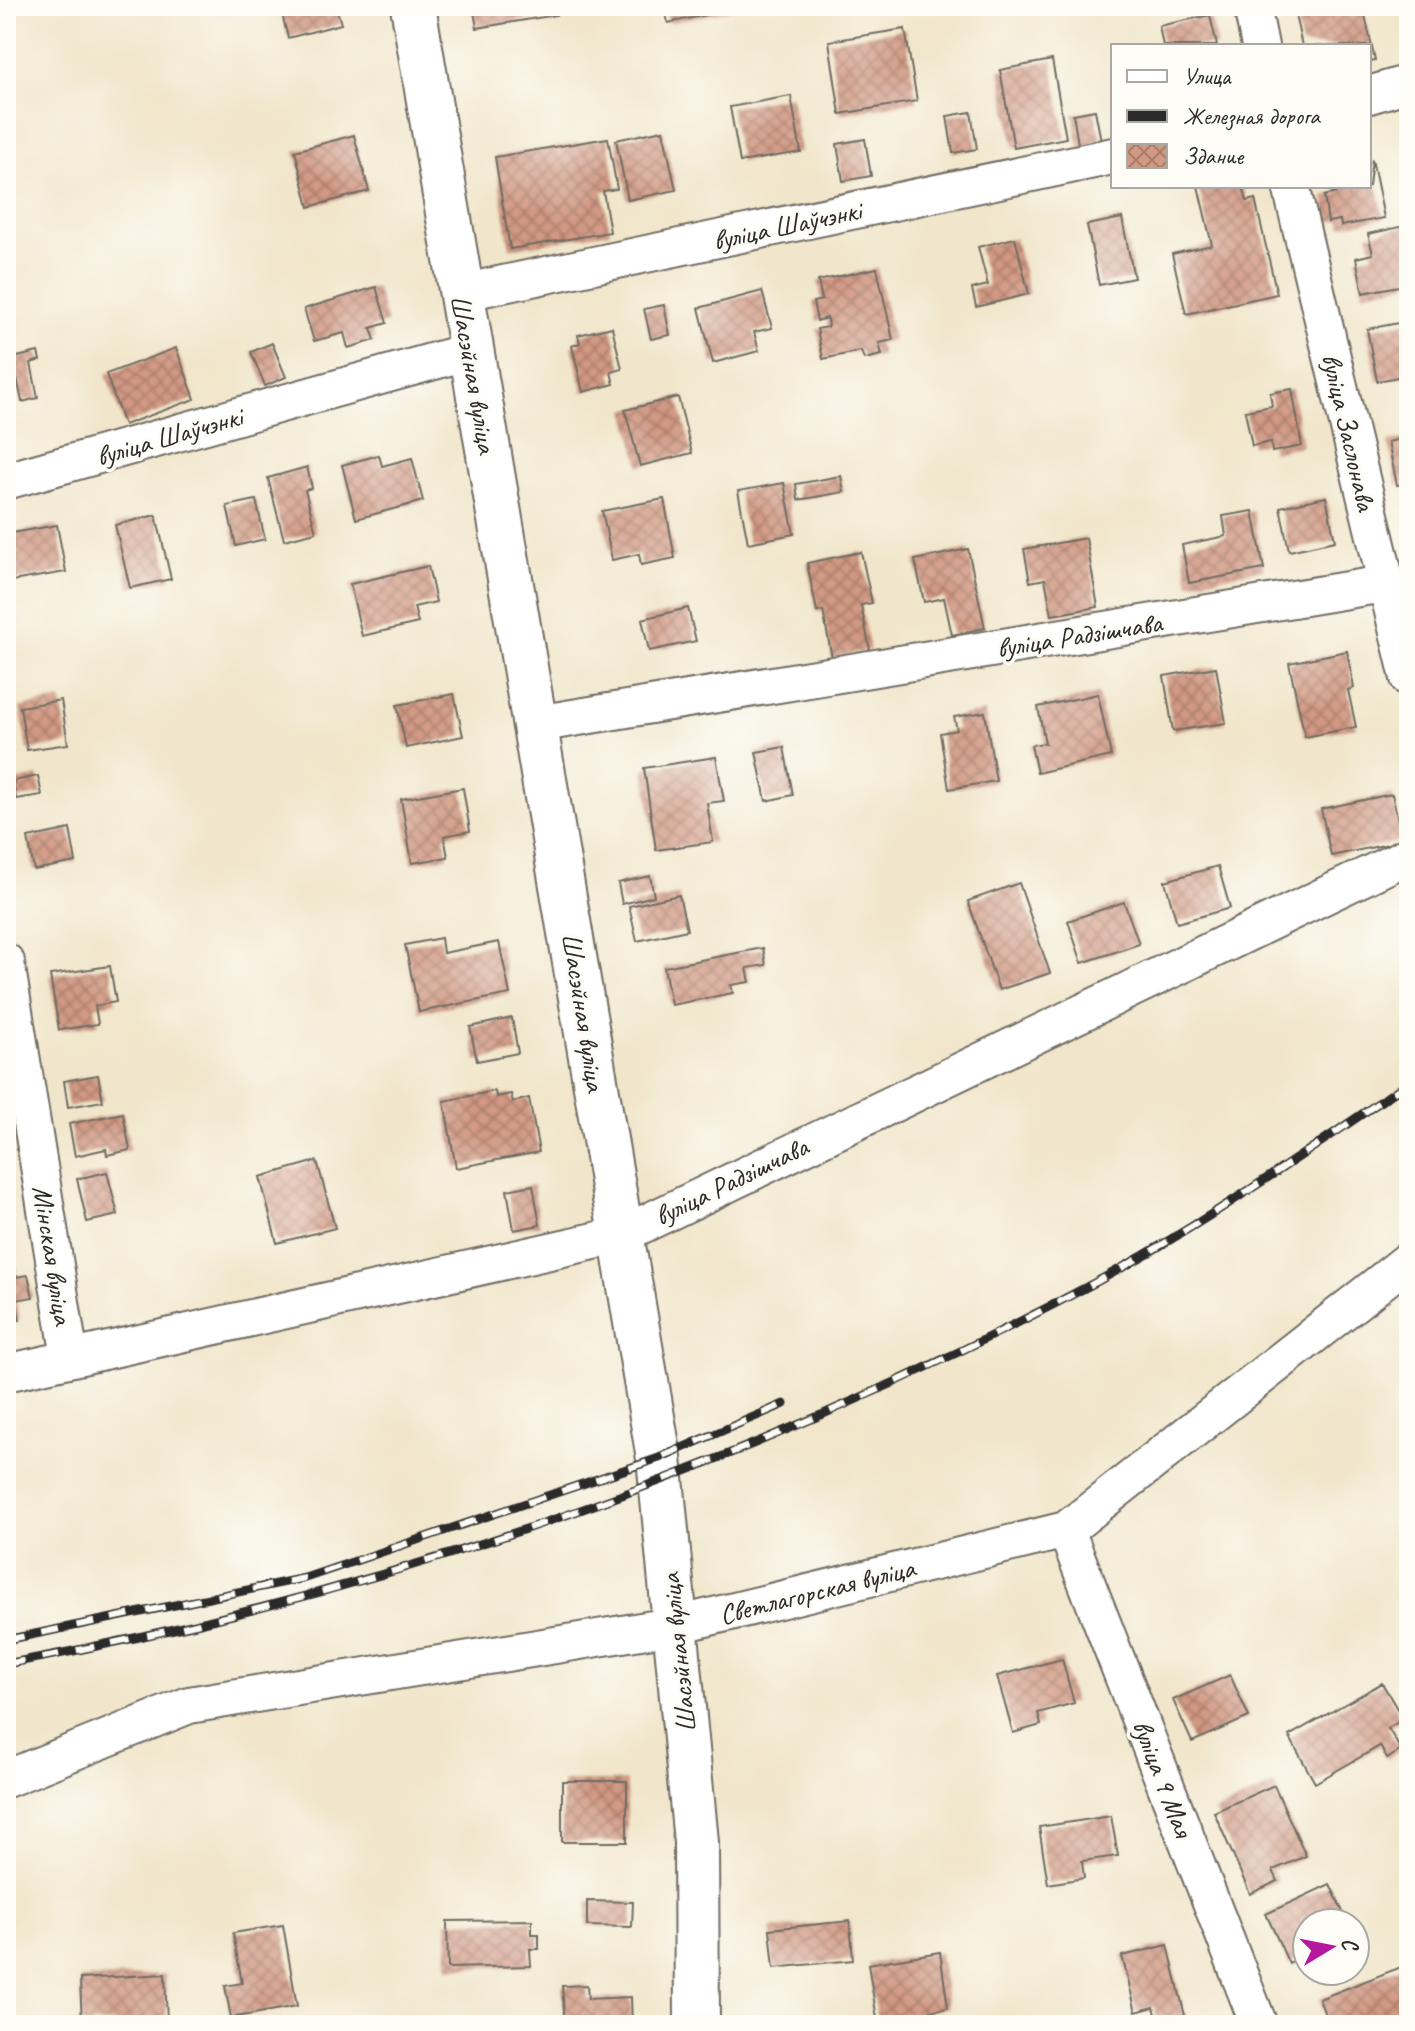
<svg xmlns="http://www.w3.org/2000/svg" width="1415" height="2031" font-family="Caveat,sans-serif">
<style>
.building{fill:url(#building-cross-hatch)}
.lines{fill:none;stroke-linecap:round;stroke-linejoin:round}
.minor-casing{stroke:#706c63;stroke-width:40}
.secondary-casing{stroke:#706c63;stroke-width:48}
.minor{stroke:#fff;stroke-width:36}
.secondary{stroke:#fff;stroke-width:44}
.rail-casing{stroke:#2b2b2b;stroke-width:9}
.rail{stroke:#fdfcf7;stroke-width:6;stroke-dasharray:18;stroke-linecap:butt}
.labels{text-anchor:middle;dominant-baseline:central;stroke-width:7;stroke-linejoin:round;paint-order:stroke}
.street-label{font-size:28px;fill:#2b2b2b;stroke:#fdfcf7}
</style>
<defs>
<pattern id="building-cross-hatch" width="8" height="8" patternUnits="userSpaceOnUse" patternTransform="scale(2)"><rect width="8" height="8" fill="#d29983"/><path d="M0 0l8 8M0 8l8-8" fill="none" stroke="#ab7d6b"/></pattern>
</defs>
<rect width="100%" height="100%" fill="#fdfcf7"/>
<filter id="ink" filterUnits="userSpaceOnUse"><feTurbulence type="fractalNoise" baseFrequency=".0125" numOctaves="2"/><feDisplacementMap in="SourceGraphic" scale="16" xChannelSelector="R" yChannelSelector="G"/><feConvolveMatrix kernelMatrix="1 2 1 2 8 2 1 2 1" color-interpolation-filters="sRGB"/></filter>
<filter id="wash" filterUnits="userSpaceOnUse"><feTurbulence type="fractalNoise" baseFrequency=".006" numOctaves="4" result="noise"/><feDisplacementMap in="SourceGraphic" scale="32" xChannelSelector="R" yChannelSelector="G"/><feGaussianBlur stdDeviation="1.8" result="paint"/><feColorMatrix in="noise" values="0 0 0 0 0 0 0 0 0 0 0 0 0 0 0 0 0 1.4 0 .05"/><feComposite in="paint" operator="in"/></filter>
<g filter="url(#wash)">
<rect width="100%" height="100%" fill="#f1e6cb"/>
<g id="blocks">
<path class="building" d="M 280,6 L 336,6 L 341,24 L 288,38 Z
M 473,6 L 555,6 L 556,15 L 477,28 Z
M 664,6 L 730,6 L 730,10 L 668,23 Z
M 1293,6 L 1363,6 L 1375,61 L 1369,62 L 1369,46 L 1302,46 Z
M 1210,15 L 1217,46 L 1163,46 L 1159,26 Z
M 905,29 L 917,101 L 840,114 L 829,41 Z
M 1052,60 L 1066,138 L 1014,148 L 1000,70 Z
M 791,96 L 801,152 L 740,162 L 730,107 Z
M 1095,110 L 1102,146 L 1079,150 L 1073,114 Z
M 971,112 L 977,149 L 953,153 L 947,116 Z
M 663,130 L 676,190 L 628,200 L 616,140 Z
M 354,135 L 369,191 L 309,207 L 295,151 Z
M 608,138 L 617,189 L 603,191 L 610,232 L 510,249 L 495,157 Z
M 865,139 L 871,176 L 843,181 L 837,144 Z
M 1372,159 L 1384,218 L 1341,226 L 1340,220 L 1328,222 L 1324,196 L 1336,193 L 1335,186 L 1369,186 Z
M 1198,186 L 1243,186 L 1247,201 L 1255,199 L 1277,294 L 1186,314 L 1172,254 L 1212,245 Z
M 1122,218 L 1134,278 L 1099,285 L 1087,225 Z
M 1409,225 L 1409,284 L 1363,293 L 1356,258 L 1373,254 L 1368,234 Z
M 1015,238 L 1029,294 L 976,307 L 972,289 L 988,285 L 978,247 Z
M 877,268 L 893,340 L 879,343 L 882,355 L 864,359 L 861,351 L 823,359 L 817,329 L 828,327 L 827,318 L 817,321 L 813,302 L 822,300 L 818,281 Z
M 376,287 L 387,323 L 371,328 L 375,340 L 348,348 L 344,333 L 314,341 L 304,309 Z
M 762,291 L 772,328 L 754,332 L 759,351 L 713,363 L 699,308 Z
M 664,305 L 670,335 L 651,339 L 644,309 Z
M 1409,321 L 1409,375 L 1377,381 L 1367,329 Z
M 612,327 L 622,369 L 611,372 L 614,384 L 583,392 L 572,346 L 580,343 L 578,335 Z
M 272,343 L 286,377 L 265,386 L 251,352 Z
M 176,348 L 195,399 L 124,425 L 106,374 Z
M 38,352 L 40,360 L 31,363 L 38,398 L 22,402 L 13,358 Z
M 1292,389 L 1302,446 L 1272,452 L 1271,442 L 1252,446 L 1245,411 L 1272,406 L 1270,393 Z
M 678,397 L 692,453 L 640,466 L 625,410 Z
M 1409,437 L 1409,483 L 1397,485 L 1388,442 Z
M 379,455 L 382,466 L 412,458 L 423,501 L 356,519 L 342,465 Z
M 307,467 L 312,488 L 305,490 L 316,532 L 284,540 L 268,478 Z
M 841,476 L 844,492 L 798,500 L 796,484 Z
M 784,483 L 794,534 L 748,543 L 738,491 Z
M 1326,497 L 1335,541 L 1289,551 L 1280,507 Z
M 664,499 L 675,558 L 641,565 L 639,554 L 612,560 L 602,511 Z
M 256,500 L 265,539 L 236,546 L 227,506 Z
M 1253,511 L 1264,569 L 1189,583 L 1182,545 L 1226,536 L 1223,516 Z
M 156,515 L 171,579 L 130,588 L 115,525 Z
M 57,525 L 66,572 L 6,582 L 6,534 Z
M 1086,538 L 1098,607 L 1052,615 L 1045,579 L 1030,582 L 1024,549 Z
M 968,549 L 985,628 L 952,635 L 944,598 L 924,602 L 915,560 Z
M 861,552 L 872,603 L 861,605 L 870,650 L 832,658 L 823,611 L 817,612 L 807,563 Z
M 428,566 L 436,602 L 414,607 L 418,623 L 362,636 L 350,584 Z
M 688,608 L 696,641 L 649,651 L 642,619 Z
M 1347,651 L 1354,688 L 1348,690 L 1356,727 L 1305,737 L 1289,663 Z
M 1216,667 L 1226,723 L 1173,731 L 1164,676 Z
M 454,694 L 463,736 L 406,748 L 397,705 Z
M 1098,694 L 1111,756 L 1037,773 L 1031,745 L 1045,743 L 1038,707 Z
M 61,700 L 68,744 L 27,750 L 20,707 Z
M 985,712 L 996,781 L 949,789 L 940,733 L 957,730 L 954,717 Z
M 784,747 L 793,795 L 766,801 L 756,752 Z
M 716,757 L 724,801 L 707,803 L 713,842 L 656,850 L 644,768 Z
M 38,776 L 42,795 L 16,799 L 13,781 Z
M 463,788 L 470,831 L 444,836 L 448,857 L 412,863 L 401,799 Z
M 1392,794 L 1403,841 L 1331,856 L 1321,809 Z
M 70,829 L 76,862 L 34,870 L 28,838 Z
M 1218,866 L 1230,908 L 1177,923 L 1165,881 Z
M 650,876 L 654,896 L 622,904 L 618,883 Z
M 1019,883 L 1050,973 L 999,990 L 968,901 Z
M 679,895 L 687,930 L 637,941 L 629,906 Z
M 1124,902 L 1139,944 L 1082,963 L 1068,921 Z
M 441,938 L 443,953 L 499,942 L 510,994 L 419,1012 L 405,945 Z
M 763,948 L 766,965 L 747,968 L 750,982 L 731,985 L 733,993 L 671,1005 L 664,967 Z
M 110,966 L 116,1002 L 95,1006 L 98,1024 L 59,1030 L 50,975 Z
M 512,1018 L 518,1053 L 477,1061 L 470,1027 Z
M 98,1075 L 103,1101 L 68,1107 L 64,1081 Z
M 495,1091 L 496,1097 L 511,1094 L 513,1102 L 529,1098 L 539,1152 L 456,1168 L 444,1101 Z
M 123,1113 L 130,1150 L 107,1155 L 106,1149 L 75,1156 L 69,1124 Z
M 317,1161 L 335,1228 L 277,1243 L 260,1177 Z
M 107,1172 L 118,1215 L 87,1222 L 77,1179 Z
M 533,1185 L 540,1225 L 514,1230 L 507,1190 Z
M 14,1267 L 16,1277 L 28,1275 L 33,1297 L 16,1300 L 20,1320 L 6,1323 L 6,1268 Z
M 1062,1659 L 1074,1703 L 1038,1713 L 1041,1725 L 1013,1733 L 997,1676 Z
M 1230,1675 L 1249,1717 L 1192,1742 L 1173,1700 Z
M 1382,1683 L 1403,1719 L 1388,1728 L 1401,1750 L 1387,1759 L 1380,1746 L 1315,1783 L 1289,1736 Z
M 562,1781 L 627,1781 L 627,1842 L 562,1842 Z
M 1274,1785 L 1306,1856 L 1273,1870 L 1278,1881 L 1250,1894 L 1214,1812 Z
M 1111,1816 L 1118,1856 L 1082,1861 L 1084,1878 L 1048,1884 L 1039,1827 Z
M 1330,1884 L 1348,1923 L 1307,1923 L 1307,1955 L 1289,1964 L 1266,1914 Z
M 587,1901 L 633,1902 L 632,1927 L 587,1926 Z
M 532,1920 L 532,1934 L 539,1934 L 539,1949 L 530,1949 L 531,1966 L 448,1968 L 447,1921 Z
M 850,1921 L 853,1960 L 774,1968 L 770,1929 Z
M 283,1925 L 297,2006 L 231,2018 L 225,1986 L 242,1983 L 233,1933 Z
M 1168,1945 L 1185,2016 L 1158,2022 L 1154,2007 L 1136,2012 L 1122,1956 Z
M 940,1952 L 948,2008 L 877,2019 L 868,1964 Z
M 1401,1967 L 1409,1988 L 1409,2025 L 1329,2025 L 1319,1999 Z
M 165,1974 L 167,2021 L 82,2025 L 80,1979 Z
M 587,1985 L 588,1999 L 631,1997 L 632,2025 L 565,2025 L 562,1986 Z"/>
</g>
</g>
<g filter="url(#ink)">
<use href="#blocks" fill-opacity="0" stroke="#706c63" stroke-width="2"/>
<g class="lines">
<defs>
<path id="minor" d="M 1252,6 L 1260,46
M 1369,95 L 1409,83
M 1291,186 L 1409,678
M 460,293 L 1113,156
M 6,481 L 470,351
M 536,724 L 1384,584
M 6,962 L 70,1358
M 6,1373 L 621,1235 L 1409,855
M 1066,1530 L 1259,2025
M 6,1779 L 189,1705 L 677,1625 L 1066,1530 L 1409,1260"/>
<path id="secondary" d="M 413,6 L 659,1458 L 696,1842 L 697,2025"/>
</defs>
<use href="#minor" class="minor-casing"/>
<use href="#secondary" class="secondary-casing"/>
<use href="#minor" class="minor"/>
<use href="#secondary" class="secondary"/>
<defs>
<path id="rail" d="M 6,1640 L 305,1578 L 659,1458 L 784,1404
M 6,1664 C 387,1594 756,1464 1098,1281 C 1204,1224 1309,1150 1409,1082"/>
</defs>
<use href="#rail" class="rail-casing"/>
<use href="#rail" class="rail"/>
</g>
</g>
<g class="labels">
<g class="street-label">
<text transform="translate(787 225) rotate(-12)">вуліца Шаўчэнкі</text>
<text transform="translate(474 374) rotate(80)">Шасэйная вуліца</text>
<text transform="translate(1349 432) rotate(77)">вуліца Заслонава</text>
<text transform="translate(169 436) rotate(-16)">вуліца Шаўчэнкі</text>
<text transform="translate(1079 635) rotate(-9)">вуліца Радзішчава</text>
<text transform="translate(584 1012) rotate(81)">Шасэйная вуліца</text>
<text transform="translate(731 1181) rotate(-26)">вуліца Радзішчава</text>
<text transform="translate(53 1255) rotate(81)">Мінская вуліца</text>
<text transform="translate(817 1591) rotate(-14)">Светлагорская вуліца</text>
<text transform="translate(678 1653) rotate(-96)">Шасэйная вуліца</text>
<text transform="translate(1163 1778) rotate(69)">вуліца 9 Мая</text>
</g>
</g>
<rect width="1415" height="2031" fill="none" stroke="#fdfcf7" stroke-width="32"/>
<rect x="1111" y="44" width="260" height="144" fill="#fdfcf7" stroke="#a9a8a5" stroke-width="2"/>
<rect x="1127" y="70" width="40" height="12" fill="#ffffff" stroke="#a9a8a5" stroke-width="2"/>
<text x="1183" y="84" font-size="24" fill="#2b2b2b">Улица</text>
<rect x="1127" y="110" width="40" height="12" fill="#2b2b2b" stroke="#a9a8a5" stroke-width="2"/>
<text x="1183" y="124" font-size="24" fill="#2b2b2b">Железная дорога</text>
<rect x="1127" y="144" width="40" height="24" fill="url(#building-cross-hatch)" stroke="#a9a8a5" stroke-width="2"/>
<text x="1183" y="164" font-size="24" fill="#2b2b2b">Здание</text>
<g transform="translate(1331 1947) rotate(80)"><circle r="38" fill="#fdfcf7" stroke="#a9a8a5" stroke-width="2"/>
<path d="M0-6L14 30L0 20L-14 30Z" fill="#b5179e"/>
<text y="-12" font-size="22" font-weight="bold" text-anchor="middle" fill="#2b2b2b">С</text>
</g>
</svg>
